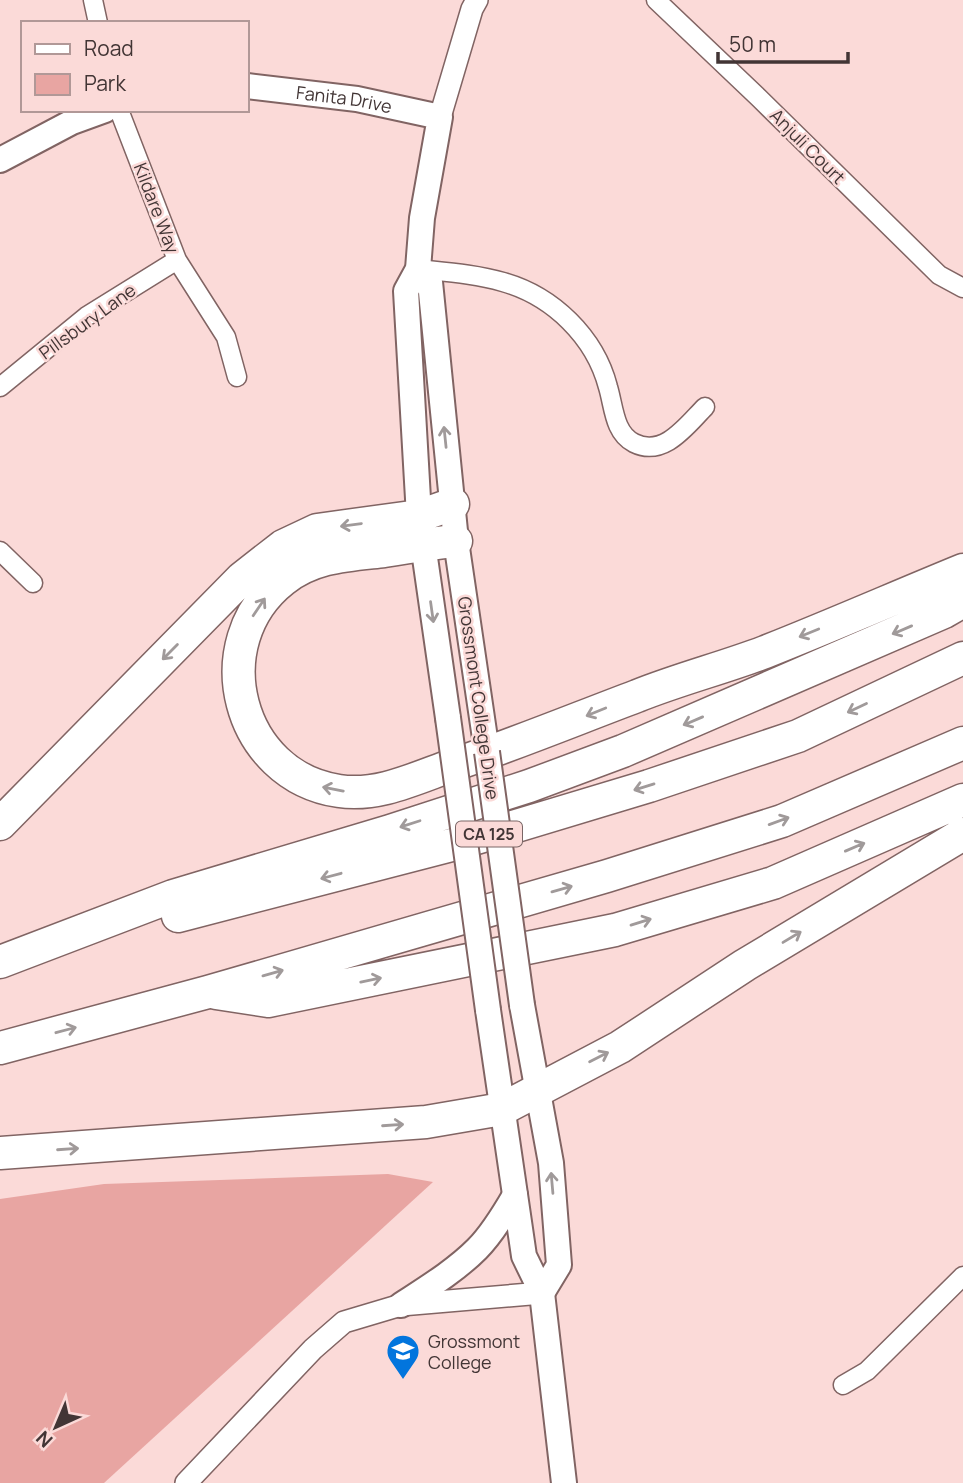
<svg xmlns="http://www.w3.org/2000/svg" width="963" height="1483" font-family="Manrope,sans-serif">
<style>
.green{fill:#e8a5a2}
.lines{fill:none;stroke-linecap:round;stroke-linejoin:round}
.minor-casing{stroke:#816463;stroke-width:21}
.tertiary-casing{stroke:#816463;stroke-width:24}
.secondary-casing{stroke:#816463;stroke-width:28}
.motorway-casing{stroke:#816463;stroke-width:35}
.minor{stroke:#fff;stroke-width:18}
.tertiary{stroke:#fff;stroke-width:21}
.secondary{stroke:#fff;stroke-width:24}
.motorway{stroke:#fff;stroke-width:32}
.secondary-bridge-casing{stroke:#816463;stroke-width:28;stroke-linecap:butt}
.secondary-bridge{stroke:#fff;stroke-width:24}
.oneway{stroke:#a09a9a}
.labels{text-anchor:middle;dominant-baseline:central;stroke-width:5;stroke-linejoin:round;paint-order:stroke}
.shield{fill:#fbdad8;stroke:#7a6666;stroke-width:2}
.shield-label{font-size:16px;font-weight:bold;fill:#423535}
.street-label{font-size:18px;fill:#423535;stroke:#fbdad8}
.poi-label{font-size:18px;fill:#423535;stroke:#fbdad8;text-anchor:start}
</style>
<rect width="100%" height="100%" fill="#fbdad8"/>
<path class="green" d="M 388,1174 L 433,1182 L 104,1483 L 0,1483 L 0,1199 L 104,1184 Z"/>
<g class="lines">
<defs>
<path id="minor" d="M 93,0 L 98,23
M 656,0 L 759,98 L 939,275 L 963,288
M 119,110 L 177,260 L 226,337 L 237,377
M 418,269 C 446,272 476,274 503,282 C 553,296 595,337 608,387 C 614,407 614,433 634,443 C 664,458 687,425 705,407
M 0,387 L 87,316 L 177,260
M 0,551 L 33,583
M 843,1385 L 867,1371 L 963,1276"/>
<path id="tertiary" d="M 440,117 L 472,9 L 477,0
M 186,1483 L 313,1349 L 344,1322 L 401,1305 L 542,1293"/>
<g id="secondary">
<path id="s1" d="M 247,86 L 357,99 L 440,117 L 422,218 L 418,269 L 406,291 L 419,516 L 448,718"/>
<path d="M 0,160 L 72,122 L 105,110"/>
<path d="M 418,269 L 430,282 L 456,541 L 487,752"/>
<path d="M 522,1005 L 551,1163 L 559,1265 L 542,1293"/>
<path d="M 488,1010 L 524,1256 L 542,1293 L 564,1483"/>
<path d="M 401,1305 C 427,1288 455,1271 477,1249 C 492,1234 504,1214 515,1195"/>
</g>
<path id="motorway" d="M 456,541 C 432,543 408,547 384,551 C 348,555 313,556 283,580 C 203,643 237,776 339,791 C 378,797 416,778 453,765 C 515,744 576,719 637,696 C 679,679 723,668 765,652 C 831,626 897,597 963,570
M 0,824 L 242,578 L 283,546 L 317,530 L 419,516 L 453,504
M 178,916 L 463,842 L 649,786 L 798,736 L 963,658
M 0,962 L 173,896 L 390,831 L 529,786 L 623,751 L 944,612 L 963,601
M 216,993 L 268,1001 L 615,930 L 773,883 L 963,800
M 0,1048 L 208,992 L 607,876 L 782,821 L 963,743
M 0,1153 L 426,1122 L 502,1109 L 620,1047 L 745,965 L 963,834"/>
</defs>
<use href="#minor" class="minor-casing"/>
<use href="#tertiary" class="tertiary-casing"/>
<use href="#secondary" class="secondary-casing"/>
<use href="#motorway" class="motorway-casing"/>
<use href="#minor" class="minor"/>
<use href="#tertiary" class="tertiary"/>
<use href="#secondary" class="secondary"/>
<use href="#motorway" class="motorway"/>
<defs>
<path id="secondary-bridge" d="M 448,718 L 488,1010
M 487,752 L 522,1005"/>
</defs>
<use href="#secondary-bridge" class="secondary-bridge-casing"/>
<use href="#secondary-bridge" class="secondary-bridge"/>
</g>
<defs><path id="oneway-shaft" d="M-6 0H5M1.5-3L5.5 0L1.5 3" fill="none" stroke-width="1.6" stroke-linecap="round" stroke-linejoin="round" transform="scale(1.75)"/></defs>
<g class="oneway">
<use href="#oneway-shaft" transform="translate(445 437) rotate(-96)"/>
<use href="#oneway-shaft" transform="translate(351 525) rotate(172)"/>
<use href="#oneway-shaft" transform="translate(259 607) rotate(-56)"/>
<use href="#oneway-shaft" transform="translate(432 612) rotate(82)"/>
<use href="#oneway-shaft" transform="translate(902 630) rotate(157)"/>
<use href="#oneway-shaft" transform="translate(809 633) rotate(158)"/>
<use href="#oneway-shaft" transform="translate(170 652) rotate(135)"/>
<use href="#oneway-shaft" transform="translate(857 708) rotate(155)"/>
<use href="#oneway-shaft" transform="translate(596 712) rotate(158)"/>
<use href="#oneway-shaft" transform="translate(693 721) rotate(157)"/>
<use href="#oneway-shaft" transform="translate(644 787) rotate(163)"/>
<use href="#oneway-shaft" transform="translate(333 789) rotate(-169)"/>
<use href="#oneway-shaft" transform="translate(779 821) rotate(-20)"/>
<use href="#oneway-shaft" transform="translate(410 824) rotate(162)"/>
<use href="#oneway-shaft" transform="translate(855 847) rotate(-23)"/>
<use href="#oneway-shaft" transform="translate(331 876) rotate(165)"/>
<use href="#oneway-shaft" transform="translate(562 889) rotate(-16)"/>
<use href="#oneway-shaft" transform="translate(641 922) rotate(-17)"/>
<use href="#oneway-shaft" transform="translate(792 937) rotate(-31)"/>
<use href="#oneway-shaft" transform="translate(273 973) rotate(-16)"/>
<use href="#oneway-shaft" transform="translate(371 980) rotate(-12)"/>
<use href="#oneway-shaft" transform="translate(66 1030) rotate(-15)"/>
<use href="#oneway-shaft" transform="translate(599 1057) rotate(-27)"/>
<use href="#oneway-shaft" transform="translate(393 1125) rotate(-4)"/>
<use href="#oneway-shaft" transform="translate(68 1149) rotate(-4)"/>
<use href="#oneway-shaft" transform="translate(552 1183) rotate(-95)"/>
</g>
<defs>
<symbol id="university-pin" viewBox="-11 -11 22 30"><path d="M0 17L-7.5 6A9.5 9.5 0 1 1 7.5 6Z" fill="#0275dd" stroke="#fbdad8"/><path d="M0-5L7-2L0 1L-7-2ZM-4 1L0 2.5L4 1V4Q0 6-4 4Z" fill="#fff"/></symbol>
</defs>
<g fill-rule="evenodd">
<use href="#university-pin" x="384" y="1332" width="38" height="52"/>
</g>
<g class="labels">
<rect class="shield" x="456" y="821.5" width="66" height="25" rx="5"/>
<g class="shield-label">
<text x="489" y="834">CA 125</text>
</g>
<g class="street-label">
<text stroke="none"><textPath href="#s1" startOffset="98">Fanita Drive</textPath></text>
<text transform="translate(808 146) rotate(45)">Anjuli Court</text>
<text transform="translate(157 208) rotate(69)">Kildare Way</text>
<text transform="translate(87 321) rotate(-36)">Pillsbury Lane</text>
<text transform="translate(479 698) rotate(82)">Grossmont College Drive</text>
</g>
<g class="poi-label">
<text x="428" y="1341">Grossmont<tspan x="428" dy="21">College</tspan></text>
</g>
</g>
<rect x="21" y="21" width="228" height="91" fill="#fbdad8" stroke="#b19897" stroke-width="2"/>
<rect x="35" y="44" width="35" height="10" fill="#ffffff" stroke="#b19897" stroke-width="2"/>
<text x="84" y="56" font-size="21" fill="#423535">Road</text>
<rect x="35" y="74" width="35" height="21" fill="#e8a5a2" stroke="#b19897" stroke-width="2"/>
<text x="84" y="91" font-size="21" fill="#423535">Park</text>
<g transform="translate(56 1427) rotate(224)" stroke="#fbdad8" stroke-width="5" paint-order="stroke">
<path d="M0-5L12 26L0 18L-12 26Z" fill="#423535"/>
<text y="-10" font-size="19" font-weight="bold" text-anchor="middle" fill="#423535">N</text>
</g>
<path d="M718 52v10h130v-10" fill="none" stroke="#423535" stroke-width="3.5"/>
<text x="729" y="52" font-size="21" fill="#423535" stroke="#fbdad8" stroke-width="5" paint-order="stroke">50 m</text>
</svg>
